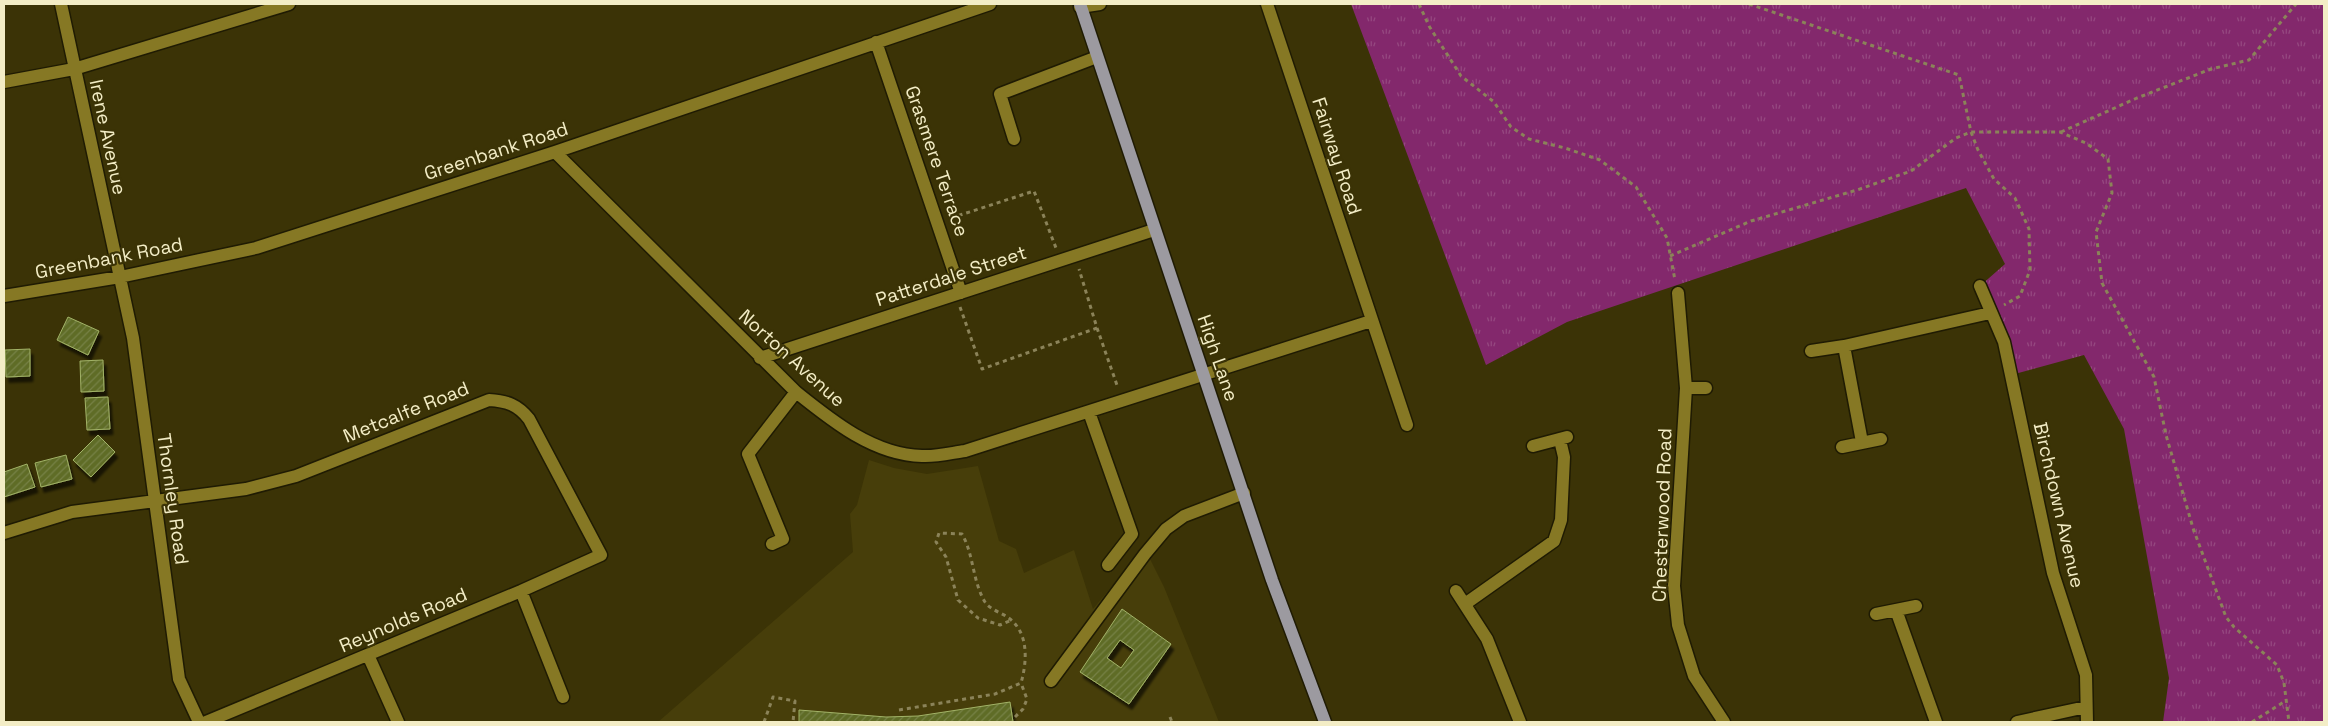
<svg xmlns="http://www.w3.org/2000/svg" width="2328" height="726" font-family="'Space Grotesk',sans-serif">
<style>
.built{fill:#473e0a}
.grass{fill:url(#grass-tufts)}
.building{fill:url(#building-hatch);stroke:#a2b367;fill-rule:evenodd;filter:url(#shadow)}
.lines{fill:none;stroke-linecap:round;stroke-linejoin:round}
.minor-casing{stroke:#1f1b03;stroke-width:15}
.major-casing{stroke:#1f1b03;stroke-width:15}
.path{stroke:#8b8359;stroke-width:3;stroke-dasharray:4 4;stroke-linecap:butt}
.minor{stroke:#867824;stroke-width:12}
.major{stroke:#9c9aa0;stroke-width:12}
.labels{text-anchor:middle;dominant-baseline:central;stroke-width:4.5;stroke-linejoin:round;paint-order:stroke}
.street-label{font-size:19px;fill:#f3edc6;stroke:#3b3306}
</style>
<defs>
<pattern id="grass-tufts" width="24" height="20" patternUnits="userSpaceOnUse" patternTransform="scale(1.25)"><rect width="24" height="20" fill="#83286c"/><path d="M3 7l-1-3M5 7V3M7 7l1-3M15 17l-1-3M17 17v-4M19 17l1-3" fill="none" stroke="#954880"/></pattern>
<pattern id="building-hatch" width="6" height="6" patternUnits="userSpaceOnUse" patternTransform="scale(1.25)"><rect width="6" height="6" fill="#5f6c27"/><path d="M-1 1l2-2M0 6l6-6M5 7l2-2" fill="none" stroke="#768145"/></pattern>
<filter id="shadow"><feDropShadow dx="3" dy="5.5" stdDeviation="1" flood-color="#0009"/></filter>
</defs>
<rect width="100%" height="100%" fill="#3b3306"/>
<path class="built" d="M 869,460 L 894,468 L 927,474 L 978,466 L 999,541 L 1016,549 L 1024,573 L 1074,550 L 1093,609 L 1141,551 L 1149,557 L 1164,587 L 1219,722 L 658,722 L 853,552 L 850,514 L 857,505 Z"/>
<path class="grass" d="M 1351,4 L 2324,4 L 2324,722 L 2163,722 L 2169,678 L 2124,429 L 2084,355 L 2011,375 L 1980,286 L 2005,264 L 1966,188 L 1567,322 L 1486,365 Z"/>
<path class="building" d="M 68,317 L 99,331 L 88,355 L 57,340 Z
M 30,349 L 30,376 L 6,377 L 5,350 Z
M 103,360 L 104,391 L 81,392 L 80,361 Z
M 108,397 L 110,429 L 87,430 L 85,398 Z
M 98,435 L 115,452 L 91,477 L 73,460 Z
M 66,455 L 72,479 L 41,487 L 35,463 Z
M 27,464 L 35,487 L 4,497 L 4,472 Z
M 1122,609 L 1171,644 L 1129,704 L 1080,672 ZM 1120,640 L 1134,650 L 1121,668 L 1107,658 Z
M 1010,702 L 1013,722 L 799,722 L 799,710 L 886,717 L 918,716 Z"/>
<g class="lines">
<defs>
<path id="minor" d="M 61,4 L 133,338 L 179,679 L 199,722
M 1267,4 L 1407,425
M 1080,7 L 1100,4
M 876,42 L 961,293
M 4,82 L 74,69 L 289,4
M 1014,139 L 1000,94 L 1097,57
M 555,152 L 796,392 C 832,421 874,455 922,456 C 936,457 951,453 965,451 L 1371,321
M 1980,286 L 2004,342 L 2053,573 L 2086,675 L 2087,722
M 1678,293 L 1686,388 L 1674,586 L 1678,625 L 1694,676 L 1724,722
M 4,296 L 120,277 L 256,248 L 555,152 L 990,4
M 1844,346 L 1862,442
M 1811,351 L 1844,346 L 1990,313
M 760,358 L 1154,230
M 1686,388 L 1706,388
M 1089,412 L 1132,534 L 1108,565
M 1533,446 L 1567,437
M 1842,447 L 1881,439
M 4,533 L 72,512 L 246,489 L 296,476 L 489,400 C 507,401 518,405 529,419 L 601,555 L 521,591 L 206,722
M 772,544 L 783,539 L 748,454 L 796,392
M 521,591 L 563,697
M 1456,591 L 1487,639 L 1520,722
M 1465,604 L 1554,541 L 1561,520 L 1564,457 L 1560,440
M 1896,610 L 1936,722
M 1876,614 L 1916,606
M 368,655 L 398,722
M 1051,681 L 1145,554 L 1166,529 L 1184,516 L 1244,493
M 2017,722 L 2086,707"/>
<path id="major" d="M 1080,4 L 1272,580 L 1325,722"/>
</defs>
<use href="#minor" class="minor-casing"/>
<use href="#major" class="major-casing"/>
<path class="path" d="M 1419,4 L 1429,26 L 1461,76 L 1494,102 L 1511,127 L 1529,139 L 1565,148 L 1600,160 L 1636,187 L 1667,238 L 1675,280
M 1749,4 L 1959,75 L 1971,132 L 1978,150 L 1994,179 L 2015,198 L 2029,229 L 2030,270 L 2020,296 L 2004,305
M 2061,132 L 2137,98 L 2211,69 L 2249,60 L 2296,4
M 951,218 L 1034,191 L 1056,248
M 1670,256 L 1751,221 L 1857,190 L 1911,171 L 1956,138 L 1971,132 L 2060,132 L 2086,143 L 2108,159 L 2112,193 L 2096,232 L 2102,283 L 2154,377 L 2166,435 L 2193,528 L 2226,617 L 2234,627 L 2277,665 L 2284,683 L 2289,722
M 960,307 L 982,369 L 1097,328 L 1079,269
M 1097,328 L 1118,388
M 899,710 L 995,694 L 1021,683 C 1027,662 1029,634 1010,619 C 1003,613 990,610 985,602 C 972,580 974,555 962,534 L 939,533 L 936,542 L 946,557 L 958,600 L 978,618 L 1000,625 L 1012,620
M 1015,717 L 1023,709 L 1027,699 L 1021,683
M 1170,717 L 1172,722
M 764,722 L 773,697 L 795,701 L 793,722
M 2252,722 L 2287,700"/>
<use href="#minor" class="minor"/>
<use href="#major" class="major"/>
</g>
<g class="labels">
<g class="street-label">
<text transform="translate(108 137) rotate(78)">Irene Avenue</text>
<text transform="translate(496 151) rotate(-18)">Greenbank Road</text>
<text transform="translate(1337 156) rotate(72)">Fairway Road</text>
<text transform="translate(937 161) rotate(71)">Grasmere Terrace</text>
<text transform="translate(109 258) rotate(-11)">Greenbank Road</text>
<text transform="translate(951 276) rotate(-18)">Patterdale Street</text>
<text transform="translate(792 358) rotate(42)">Norton Avenue</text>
<text transform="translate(1218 358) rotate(71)">High Lane</text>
<text transform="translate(406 412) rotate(-22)">Metcalfe Road</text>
<text transform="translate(173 499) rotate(82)">Thornley Road</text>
<text transform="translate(2059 505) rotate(77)">Birchdown Avenue</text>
<text transform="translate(1662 515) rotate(-88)">Chesterwood Road</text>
<text transform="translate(403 620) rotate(-23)">Reynolds Road</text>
</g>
</g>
<rect width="2328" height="726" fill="none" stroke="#f3edc6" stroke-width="10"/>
</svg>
